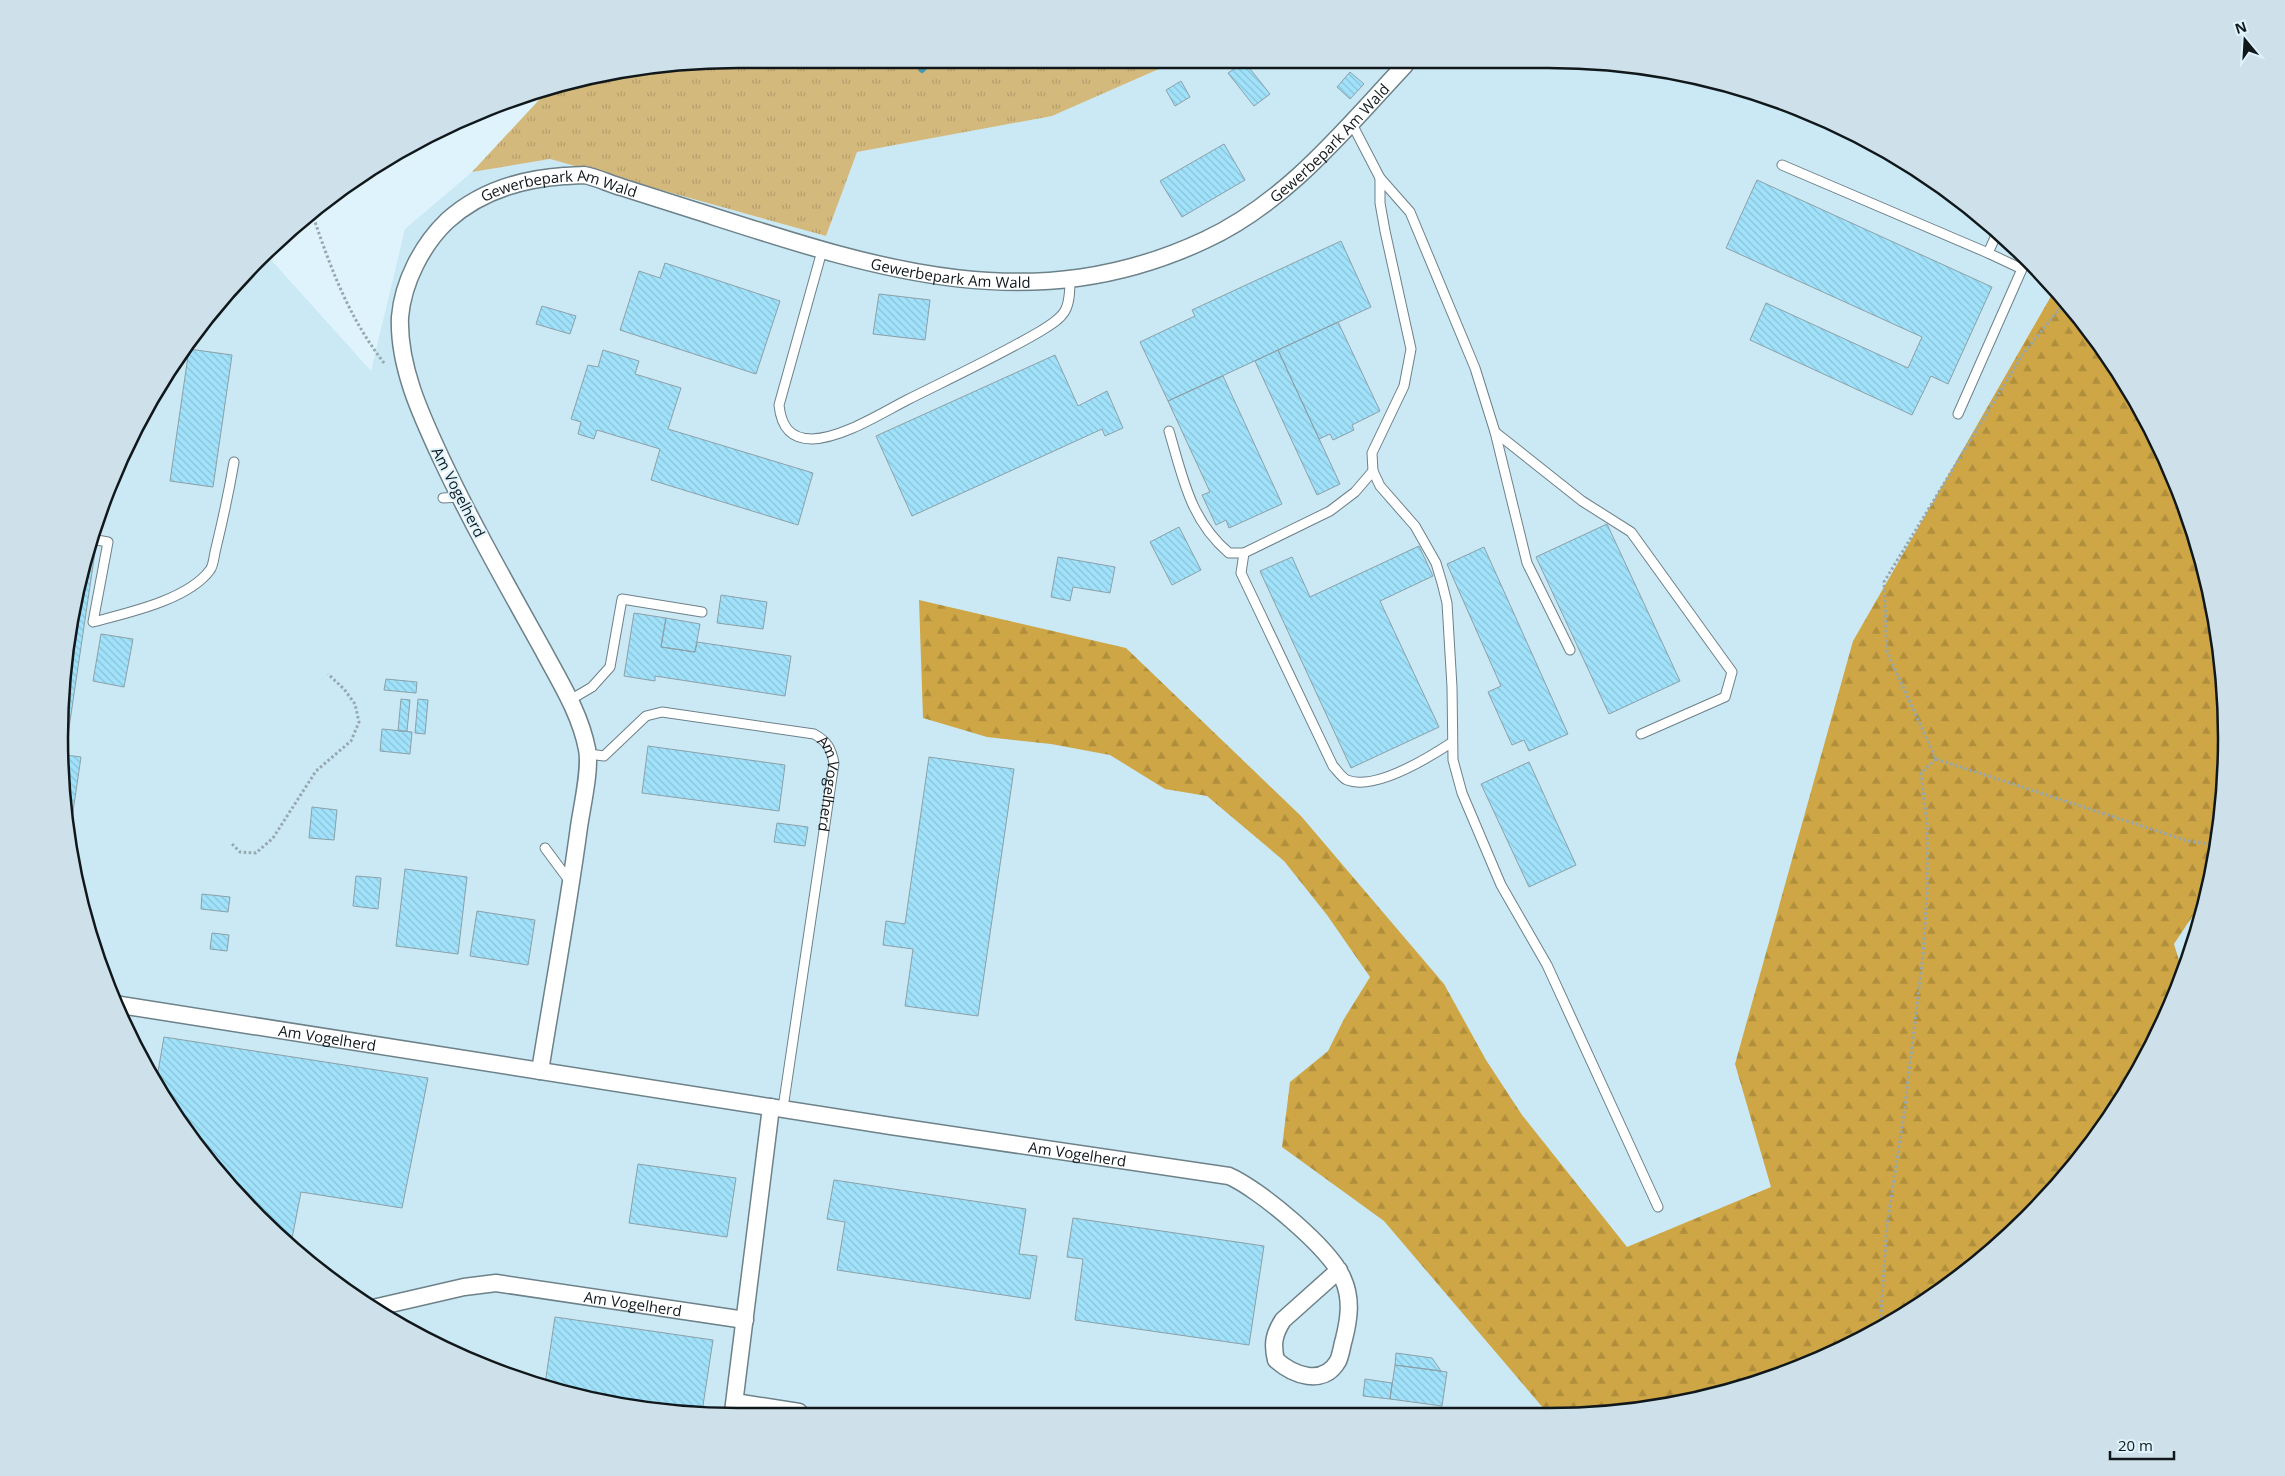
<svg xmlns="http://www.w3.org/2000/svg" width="2285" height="1476" font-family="'Open Sans',sans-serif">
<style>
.built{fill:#cae9f5}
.grass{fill:url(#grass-tufts)}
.forest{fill:url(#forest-firs)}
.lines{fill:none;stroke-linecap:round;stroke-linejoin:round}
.stream{stroke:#4099b6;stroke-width:6}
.building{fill:url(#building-back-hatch);stroke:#8ca0a8}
.lane-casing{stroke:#6d8189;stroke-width:11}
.street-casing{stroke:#6d8189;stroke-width:19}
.path{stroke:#97a7ae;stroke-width:3;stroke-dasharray:2.5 2.5;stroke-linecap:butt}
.lane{stroke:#fff;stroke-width:9}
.street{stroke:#fff;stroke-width:16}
.labels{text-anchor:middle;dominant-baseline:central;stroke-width:4;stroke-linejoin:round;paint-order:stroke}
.street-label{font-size:15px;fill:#11181b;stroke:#def3fc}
.rim{fill:none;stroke:#11181b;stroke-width:2.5}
</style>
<defs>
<pattern id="grass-tufts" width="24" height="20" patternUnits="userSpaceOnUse" patternTransform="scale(1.25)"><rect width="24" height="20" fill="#d4b97d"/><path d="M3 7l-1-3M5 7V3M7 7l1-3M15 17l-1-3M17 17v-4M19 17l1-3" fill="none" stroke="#b59e6b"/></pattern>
<pattern id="forest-firs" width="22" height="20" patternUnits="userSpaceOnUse" patternTransform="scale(1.25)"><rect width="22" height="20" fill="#cea645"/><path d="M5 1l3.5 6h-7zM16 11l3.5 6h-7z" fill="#b08e3c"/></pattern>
<pattern id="building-back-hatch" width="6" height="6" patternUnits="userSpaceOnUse" patternTransform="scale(1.25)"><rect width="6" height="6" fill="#a1e2fb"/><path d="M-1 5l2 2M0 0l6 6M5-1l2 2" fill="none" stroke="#8ac1d7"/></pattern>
</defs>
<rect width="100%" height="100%" fill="#def3fc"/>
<path class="built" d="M 1168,65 L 1636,65 L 1807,111 L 1887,150 L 1995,227 L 2054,291 L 1853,641 L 1771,1187 L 1723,1394 L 1591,1416 L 650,1411 L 478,1365 L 398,1326 L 290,1249 L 173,1115 L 111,998 L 82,914 L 65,826 L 60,694 L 95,519 L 150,399 L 199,324 L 264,252 L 371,371 L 405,229 L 472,172 L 550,159 L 826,236 L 856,152 L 1052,116 Z
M 2204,899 L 2190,956 L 2183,973 L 2174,944 Z"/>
<path class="grass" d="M 649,65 L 1168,65 L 1052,116 L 857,152 L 826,236 L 550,159 L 472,172 L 551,87 Z"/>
<path class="forest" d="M 2054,291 L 2086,324 L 2156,437 L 2203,562 L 2225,693 L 2220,826 L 2204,899 L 2174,944 L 2183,973 L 2135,1077 L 2058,1186 L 1961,1277 L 1848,1347 L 1723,1394 L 1591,1416 L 1550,1416 L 1384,1221 L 1282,1147 L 1290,1082 L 1328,1051 L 1344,1019 L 1370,977 L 1327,915 L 1284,861 L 1207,796 L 1165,789 L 1110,755 L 1051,744 L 987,737 L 923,718 L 919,600 L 1126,648 L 1301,816 L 1444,984 L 1486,1060 L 1522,1115 L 1627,1247 L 1771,1187 L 1735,1064 L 1853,641 Z"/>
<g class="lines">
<path class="stream" d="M 922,70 L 927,65"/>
</g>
<path class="building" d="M 1240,65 L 1247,65 L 1270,94 L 1254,106 L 1228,73 Z
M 1350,72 L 1364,84 L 1350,99 L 1337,87 Z
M 1181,81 L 1190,97 L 1175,106 L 1166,90 Z
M 1224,144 L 1245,180 L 1182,217 L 1160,181 Z
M 1757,180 L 1992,287 L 1948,384 L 1931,376 L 1912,415 L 1750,340 L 1766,303 L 1908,368 L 1922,337 L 1726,248 Z
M 1341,241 L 1371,307 L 1168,401 L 1140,342 L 1195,316 L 1192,310 Z
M 665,263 L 780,301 L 756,374 L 620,330 L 639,271 L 660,278 Z
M 879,294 L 930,300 L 925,340 L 873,334 Z
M 542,306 L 576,316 L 570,334 L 536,324 Z
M 1338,322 L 1380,411 L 1352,425 L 1354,430 L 1333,440 L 1330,434 L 1319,439 L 1278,350 Z
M 189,349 L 232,355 L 213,487 L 170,481 Z
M 603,350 L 639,361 L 635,374 L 681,388 L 668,429 L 813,473 L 798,525 L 651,480 L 660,449 L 597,430 L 594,439 L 578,434 L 581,422 L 571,419 L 588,365 L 598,367 Z
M 1278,350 L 1340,484 L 1317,495 L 1255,361 Z
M 1055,355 L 1078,406 L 1107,391 L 1123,428 L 1105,436 L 1102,429 L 912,516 L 876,436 Z
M 1223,376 L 1282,504 L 1229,528 L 1226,520 L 1216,525 L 1202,495 L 1210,492 L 1168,401 Z
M 1607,524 L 1680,681 L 1609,714 L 1536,557 Z
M 1179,527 L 1201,570 L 1172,585 L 1150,542 Z
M 1419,546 L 1433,576 L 1380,601 L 1439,727 L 1351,768 L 1260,571 L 1292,557 L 1310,597 Z
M 1484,547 L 1568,734 L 1529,751 L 1524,740 L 1512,745 L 1488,692 L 1501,686 L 1447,564 Z
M 89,551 L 95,552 L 65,755 L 81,757 L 68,845 L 65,826 L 60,694 Z
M 1058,557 L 1115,567 L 1110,593 L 1073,587 L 1070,601 L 1051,597 Z
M 721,595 L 767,602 L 763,629 L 717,623 Z
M 634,613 L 666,618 L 661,647 L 695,652 L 697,642 L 791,656 L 785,696 L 655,676 L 655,681 L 624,676 Z
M 666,618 L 700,624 L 695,652 L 661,647 Z
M 101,634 L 133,639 L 124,687 L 93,681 Z
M 386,679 L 417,682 L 416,693 L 384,690 Z
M 401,699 L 410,700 L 407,731 L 398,731 Z
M 418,699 L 428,700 L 425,734 L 415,733 Z
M 382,729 L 412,732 L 410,754 L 380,751 Z
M 648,746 L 785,765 L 779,811 L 642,793 Z
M 929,757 L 1014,769 L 978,1016 L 905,1006 L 913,949 L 883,945 L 886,921 L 905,924 Z
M 1529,762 L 1576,865 L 1529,887 L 1481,784 Z
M 312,807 L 337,810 L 334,840 L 309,838 Z
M 777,823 L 808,827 L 805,846 L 774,842 Z
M 405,869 L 467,877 L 458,954 L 396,946 Z
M 356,876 L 381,878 L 378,909 L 353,906 Z
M 202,894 L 230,897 L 228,912 L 201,909 Z
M 477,911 L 535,920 L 528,965 L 470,956 Z
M 212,933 L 229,935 L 227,951 L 210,949 Z
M 164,1037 L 428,1078 L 402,1208 L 301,1192 L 290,1249 L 173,1115 L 156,1083 Z
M 638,1164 L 736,1178 L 727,1237 L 629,1223 Z
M 834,1180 L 1026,1209 L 1019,1254 L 1037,1256 L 1030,1299 L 837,1270 L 845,1222 L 827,1219 Z
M 1073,1218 L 1264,1246 L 1249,1345 L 1075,1320 L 1083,1259 L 1067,1257 Z
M 555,1317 L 713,1340 L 702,1412 L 650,1411 L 545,1384 Z
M 1396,1353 L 1432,1358 L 1441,1371 L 1395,1365 Z
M 1395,1365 L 1447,1372 L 1442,1406 L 1390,1399 Z
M 1365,1379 L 1392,1383 L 1390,1399 L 1363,1396 Z"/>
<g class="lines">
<defs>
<g id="lane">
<path d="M 1351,122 L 1380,178 L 1410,212 L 1475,368 L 1495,432 L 1527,563 L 1570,650"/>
<path d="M 1782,165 L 1988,253"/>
<path d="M 1380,178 L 1380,203 L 1385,231 L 1411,349 L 1404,386 L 1372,453 L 1373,471 L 1380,486 L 1415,526 L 1436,563 L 1442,583 L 1447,603 L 1452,687 L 1453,760 L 1462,793 L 1501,885 L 1547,965 L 1658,1207"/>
<path d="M 822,251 L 779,405 C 781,425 789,439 812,439 C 842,438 880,414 907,400 C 951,378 996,357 1039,332 C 1066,316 1070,311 1070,278"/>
<path d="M 1958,414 L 2022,269 L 1988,253 L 1998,231"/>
<path d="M 1169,431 C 1183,478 1190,520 1229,553 L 1244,553 L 1330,511 L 1355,492 L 1373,471"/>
<path d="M 1495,432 L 1582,501 L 1631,532 L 1732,672 L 1725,697 L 1641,734"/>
<path d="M 443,498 L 460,497"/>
<path d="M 91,539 L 108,542 L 93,622 C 127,613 188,600 210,570 C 214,565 214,554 216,548 C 223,519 229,491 234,462"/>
<path d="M 1244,553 L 1241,573 L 1333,766 C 1337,770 1342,778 1347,780 C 1375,791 1428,758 1451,743"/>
<path d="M 570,700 L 592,687 L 610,667 L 622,599 L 702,612"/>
<path id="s1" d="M 589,754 L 604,756 L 646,716 L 662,712 L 814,734 C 827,741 831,748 834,763 L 783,1108"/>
<path d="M 545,848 L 571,883"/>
</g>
<g id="street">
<path id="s2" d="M 114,1004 L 891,1126 L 1229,1176 C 1259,1189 1331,1249 1343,1279 C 1352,1299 1349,1319 1344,1339 C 1342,1345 1341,1355 1338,1361 C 1323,1387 1293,1375 1276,1360 C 1272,1344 1274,1334 1283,1320 L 1339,1270"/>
<path id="s3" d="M 540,1071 C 553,990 568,909 579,827 C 582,806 591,768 587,749 C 580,713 560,682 543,650 C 508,587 472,524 441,458 C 421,415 398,366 400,317 C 403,282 422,245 447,221 C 480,191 520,179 564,176 C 567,176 581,175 584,175 C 596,177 610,184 621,187 C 650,196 678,205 706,214 C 877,269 1032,321 1205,240 C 1287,202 1345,129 1405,65"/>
<path id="s4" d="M 373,1308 L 464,1287 L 496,1283 L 745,1320"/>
<path d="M 735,1402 L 799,1412"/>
<path d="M 733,1412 L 771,1107"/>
</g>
</defs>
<use href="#lane" class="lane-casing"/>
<use href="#street" class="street-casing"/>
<path class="path" d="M 312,213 C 331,269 348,316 384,363
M 1936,759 L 2188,841 L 2216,845
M 232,844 L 240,852 L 256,853 L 273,838 L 316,771 L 351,741 L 359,722 L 355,704 L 344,689 L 328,674
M 1880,1327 L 1887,1225 L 1904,1114 L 1923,955 L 1927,894 L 1927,823 L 1921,773 L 1936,759 L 1887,652 L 1884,582 L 2023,354 L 2065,302"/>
<use href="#lane" class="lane"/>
<use href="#street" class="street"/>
</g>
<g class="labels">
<g class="street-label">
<text stroke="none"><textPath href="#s3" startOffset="1858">Gewerbepark Am Wald</textPath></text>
<text stroke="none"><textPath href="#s3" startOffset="1032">Gewerbepark Am Wald</textPath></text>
<text stroke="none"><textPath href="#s3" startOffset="1438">Gewerbepark Am Wald</textPath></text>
<text transform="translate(459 492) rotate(63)">Am Vogelherd</text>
<text stroke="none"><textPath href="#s1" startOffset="300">Am Vogelherd</textPath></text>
<text stroke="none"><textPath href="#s2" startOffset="216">Am Vogelherd</textPath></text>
<text stroke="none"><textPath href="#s2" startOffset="975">Am Vogelherd</textPath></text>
<text stroke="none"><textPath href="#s4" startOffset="264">Am Vogelherd</textPath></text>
</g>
</g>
<path d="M0 0H2285V1476H0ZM738 68H1548A670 670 0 0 1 2218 738V738A670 670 0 0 1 1548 1408H738A670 670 0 0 1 68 738V738A670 670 0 0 1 738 68Z" fill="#cee1ea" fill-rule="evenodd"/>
<path class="rim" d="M738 68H1548A670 670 0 0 1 2218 738V738A670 670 0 0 1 1548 1408H738A670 670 0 0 1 68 738V738A670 670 0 0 1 738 68Z"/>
<g transform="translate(2245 40) rotate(342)" stroke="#def3fc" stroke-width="4" paint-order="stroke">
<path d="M0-4L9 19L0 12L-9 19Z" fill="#11181b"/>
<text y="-8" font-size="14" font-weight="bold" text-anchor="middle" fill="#11181b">N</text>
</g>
<path d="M2110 1451v8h64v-8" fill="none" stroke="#11181b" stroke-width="2.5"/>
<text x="2118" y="1451" font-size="15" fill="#11181b" stroke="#def3fc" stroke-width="4" paint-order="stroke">20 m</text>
</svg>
